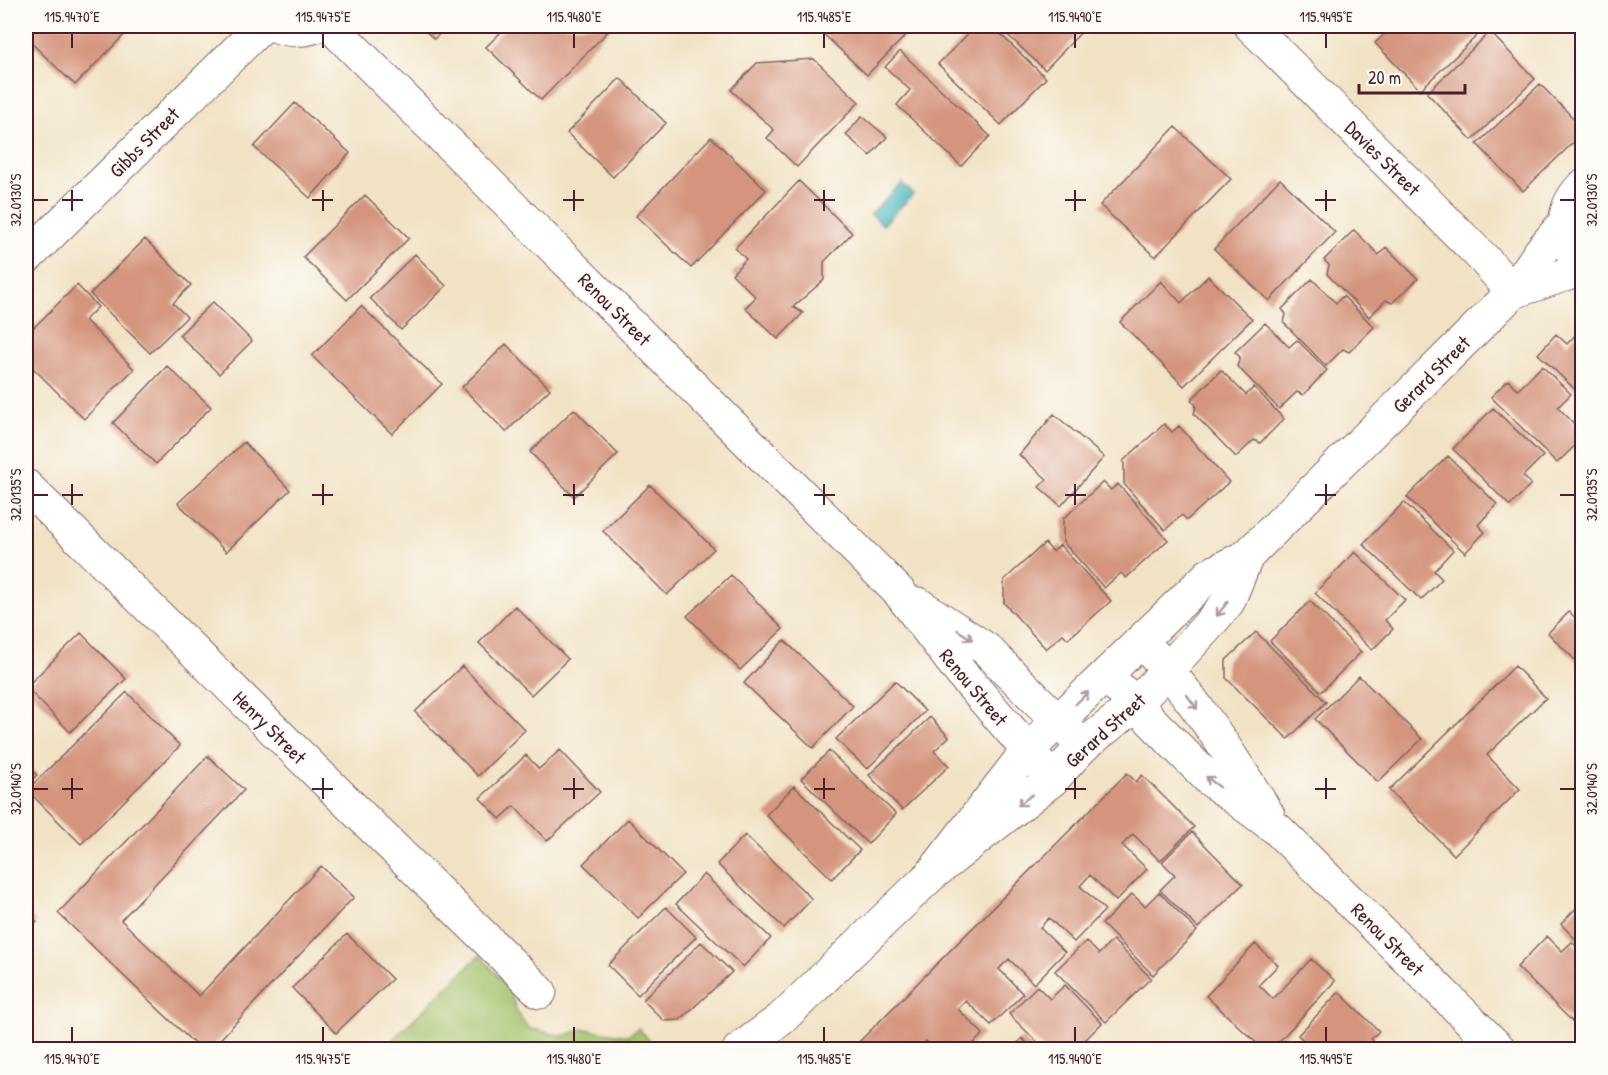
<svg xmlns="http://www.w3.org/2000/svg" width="1608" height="1075" font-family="'Patrick Hand',sans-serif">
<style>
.green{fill:#a2c169;stroke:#76704a;stroke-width:1.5}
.water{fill:#49b8be;stroke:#4a6c74;stroke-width:1.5}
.building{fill:#d4947d}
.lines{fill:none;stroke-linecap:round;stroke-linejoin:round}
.minor-casing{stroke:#846361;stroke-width:35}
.tertiary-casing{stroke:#846361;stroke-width:35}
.minor{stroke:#fff;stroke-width:33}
.tertiary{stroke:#fff;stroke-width:33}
.oneway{stroke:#ae9aa0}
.ticks{fill:none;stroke:#4a1f2b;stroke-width:2}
.labels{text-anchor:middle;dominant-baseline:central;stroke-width:4.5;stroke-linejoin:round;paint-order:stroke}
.street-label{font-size:20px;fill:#4a1f2b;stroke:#fdfcf7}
.neatline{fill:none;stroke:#4a1f2b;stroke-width:2}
.ticks-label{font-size:15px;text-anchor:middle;fill:#4a1f2b}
</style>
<rect width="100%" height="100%" fill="#fdfcf7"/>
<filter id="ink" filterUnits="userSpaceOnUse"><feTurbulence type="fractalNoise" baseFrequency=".0167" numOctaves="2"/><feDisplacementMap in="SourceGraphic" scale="12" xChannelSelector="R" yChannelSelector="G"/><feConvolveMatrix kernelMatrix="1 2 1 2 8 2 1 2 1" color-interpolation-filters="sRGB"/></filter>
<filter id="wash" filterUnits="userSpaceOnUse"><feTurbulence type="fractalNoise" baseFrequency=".008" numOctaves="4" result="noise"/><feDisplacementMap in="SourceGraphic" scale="24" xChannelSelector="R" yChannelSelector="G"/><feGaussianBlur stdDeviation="1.35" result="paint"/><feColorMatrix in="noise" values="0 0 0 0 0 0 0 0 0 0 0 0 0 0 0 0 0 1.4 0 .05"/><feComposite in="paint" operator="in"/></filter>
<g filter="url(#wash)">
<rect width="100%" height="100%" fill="#f1e2c4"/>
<path class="green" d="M 480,955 L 509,989 L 517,1012 L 528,1028 L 563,1036 L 584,1029 L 628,1036 L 638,1028 L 657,1049 L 382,1050 Z"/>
<path class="water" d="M 902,183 L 913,194 L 883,225 L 871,214 Z"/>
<g id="blocks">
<path class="building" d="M 28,26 L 133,26 L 75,85 L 26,38 L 26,29 Z
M 420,26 L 448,26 L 434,39 Z
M 507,26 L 613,26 L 541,100 L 486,47 Z
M 815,26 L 910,26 L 913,28 L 867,75 Z
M 976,26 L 992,26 L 1046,78 L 1001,125 L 938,64 Z
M 998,26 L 1087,26 L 1045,70 Z
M 1393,26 L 1480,26 L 1484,29 L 1420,90 L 1375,43 Z
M 1490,32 L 1535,79 L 1472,140 L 1427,93 Z
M 900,51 L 990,136 L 961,166 L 897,105 L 910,90 L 885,67 Z
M 814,59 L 859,102 L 797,167 L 767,138 L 774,130 L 731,90 L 757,63 Z
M 620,78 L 666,123 L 613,177 L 567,133 Z
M 1540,84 L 1582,127 L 1582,134 L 1523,191 L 1477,144 Z
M 295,103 L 350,153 L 310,198 L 254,147 Z
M 862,116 L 887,137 L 870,156 L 846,135 Z
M 1175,127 L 1231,179 L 1155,257 L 1100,205 Z
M 711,137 L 766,190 L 691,268 L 636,216 Z
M 1280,179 L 1335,232 L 1269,301 L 1214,249 Z
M 799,181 L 852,233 L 824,262 L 824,280 L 793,307 L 803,313 L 778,339 L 745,308 L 756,297 L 732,274 L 746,259 L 735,248 Z
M 365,195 L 409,238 L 347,300 L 303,257 Z
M 1354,230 L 1379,255 L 1386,247 L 1418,279 L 1392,303 L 1386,300 L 1369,317 L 1327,274 L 1329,265 L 1324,260 Z
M 145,239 L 191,285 L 173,303 L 187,317 L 150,353 L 90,294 Z
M 415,254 L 446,286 L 401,330 L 370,298 Z
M 1208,276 L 1252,319 L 1184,386 L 1120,322 L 1161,281 L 1181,303 Z
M 1312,279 L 1336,303 L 1343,296 L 1374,327 L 1349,352 L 1343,349 L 1326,366 L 1284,323 L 1286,314 L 1282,309 Z
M 77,285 L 98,307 L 85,320 L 134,369 L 84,419 L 26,361 L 26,335 Z
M 213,302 L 252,341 L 219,374 L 179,335 Z
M 361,306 L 442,384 L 392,434 L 312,356 Z
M 1265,323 L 1289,347 L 1297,340 L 1327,370 L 1303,395 L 1297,392 L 1279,409 L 1237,366 L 1240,357 L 1235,352 Z
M 1582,328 L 1582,396 L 1538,354 L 1556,334 L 1567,344 Z
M 506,344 L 550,389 L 506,432 L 462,387 Z
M 167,366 L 211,407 L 156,464 L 113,423 Z
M 1542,366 L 1571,394 L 1558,407 L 1582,432 L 1582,439 L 1557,463 L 1491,397 L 1508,380 L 1518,390 Z
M 1221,370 L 1246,395 L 1254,387 L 1284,419 L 1260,443 L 1254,440 L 1236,457 L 1194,414 L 1196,405 L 1191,400 Z
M 1493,408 L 1543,456 L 1523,476 L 1531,484 L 1510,506 L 1453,449 Z
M 574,409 L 618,454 L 574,497 L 530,452 Z
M 1054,414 L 1104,457 L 1061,506 L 1039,487 L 1047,479 L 1019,455 Z
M 1164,424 L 1172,432 L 1179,426 L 1229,482 L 1187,520 L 1182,515 L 1165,530 L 1124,484 L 1124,460 Z
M 244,442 L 290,490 L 226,552 L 178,503 Z
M 1448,456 L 1497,504 L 1478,525 L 1485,532 L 1465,553 L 1407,497 Z
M 1103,482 L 1111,490 L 1118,484 L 1168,540 L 1126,578 L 1121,573 L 1104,588 L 1063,542 L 1063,519 Z
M 650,485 L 714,549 L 667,595 L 603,531 Z
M 1404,502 L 1453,550 L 1434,571 L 1442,579 L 1421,600 L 1363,544 Z
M 1045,543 L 1053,552 L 1060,545 L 1111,601 L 1068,639 L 1063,634 L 1046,649 L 1004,603 L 1004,580 Z
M 1355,552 L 1405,600 L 1385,620 L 1393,629 L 1372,650 L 1315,593 Z
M 731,575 L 783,629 L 740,670 L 687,616 Z
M 1310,601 L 1361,652 L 1321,692 L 1270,641 Z
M 26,606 L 36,616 L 26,627 Z
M 515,606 L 568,659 L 531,695 L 479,643 Z
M 1569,612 L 1581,623 L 1582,622 L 1582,667 L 1548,633 Z
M 1256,632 L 1326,702 L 1288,739 L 1226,678 L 1226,660 Z
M 81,633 L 126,679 L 70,732 L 26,687 Z
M 784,640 L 853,706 L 813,748 L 744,683 Z
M 462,666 L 525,730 L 478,776 L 415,712 Z
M 1515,666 L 1546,698 L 1487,755 L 1520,789 L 1454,855 L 1389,790 Z
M 1359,676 L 1422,739 L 1378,782 L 1315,719 Z
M 895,681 L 925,711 L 867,769 L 836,739 Z
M 127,692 L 180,746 L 81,844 L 27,790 Z
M 930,717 L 949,737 L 934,751 L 949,766 L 902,810 L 869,775 Z
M 560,750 L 600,792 L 547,841 L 514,806 L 500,819 L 480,798 L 526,755 L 539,769 Z
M 829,751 L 896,814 L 868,844 L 801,779 Z
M 208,756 L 244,790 L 121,920 L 199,996 L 321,866 L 354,897 L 210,1050 L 201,1050 L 58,913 Z
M 26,763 L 37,775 L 26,786 Z
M 1127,773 L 1136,782 L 1142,775 L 1194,827 L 1160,861 L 1133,834 L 1122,845 L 1147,869 L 1116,901 L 1090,875 L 1080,886 L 1105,910 L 1074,942 L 1049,918 L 1045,922 L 1040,928 L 1065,952 L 1034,984 L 1009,959 L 999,969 L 1023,994 L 991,1025 L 966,1001 L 958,1009 L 983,1034 L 967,1050 L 934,1050 L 926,1041 L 918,1050 L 851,1050 Z
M 794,786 L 860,850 L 832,879 L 766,815 Z
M 628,819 L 683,874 L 638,918 L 583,864 Z
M 1192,832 L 1243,884 L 1198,928 L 1160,890 L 1175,875 L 1162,862 Z
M 745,835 L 812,899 L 784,928 L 717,864 Z
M 704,874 L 771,938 L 743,967 L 676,904 Z
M 1159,892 L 1197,931 L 1153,975 L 1102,924 L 1132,894 L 1145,906 Z
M 1582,902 L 1582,946 L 1561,924 Z
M 666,907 L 696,937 L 638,995 L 608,965 Z
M 26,911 L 37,922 L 26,933 Z
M 347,934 L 392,979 L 336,1033 L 292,988 Z
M 1547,936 L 1562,951 L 1572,942 L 1582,952 L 1582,1020 L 1577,1026 L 1517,967 Z
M 1113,940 L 1151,978 L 1106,1022 L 1055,971 L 1086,941 L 1099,954 Z
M 701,942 L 732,972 L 680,1020 L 664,1021 L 643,1000 Z
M 1255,944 L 1278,965 L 1259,985 L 1273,999 L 1311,959 L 1335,981 L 1271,1050 L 1264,1050 L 1206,996 Z
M 1065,985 L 1102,1023 L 1083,1042 L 1091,1050 L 1045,1050 L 1009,1014 L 1037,986 L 1050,999 Z
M 1339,992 L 1379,1031 L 1371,1039 L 1382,1050 L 1313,1050 L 1298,1035 Z
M 1022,1038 L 1034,1050 L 1011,1050 Z"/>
</g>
</g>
<g filter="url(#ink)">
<use href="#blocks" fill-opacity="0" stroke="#846361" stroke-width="1.5"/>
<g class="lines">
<defs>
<path id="minor" d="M 277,26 C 290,31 302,31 316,26
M 331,26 L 899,592 L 961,673 L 1053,779
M 1251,26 L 1484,259 L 1513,292
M 26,258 L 262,26
M 26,486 L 540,992
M 918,604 L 986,649 L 1083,746
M 1141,641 C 1191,692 1230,754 1268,815
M 1106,675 L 1209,779 L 1277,829 L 1500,1050"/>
<path id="tertiary" d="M 1582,187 C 1562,207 1557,242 1582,262
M 1513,292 L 1582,269
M 931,875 L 1028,750 L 1209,575 L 1247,556 L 1513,292 L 1540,252 L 1564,224
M 739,1050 L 781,1019 L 931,875 L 1053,779 L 1083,746 L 1135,705 L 1205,629 L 1228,602 L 1247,556"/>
</defs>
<use href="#minor" class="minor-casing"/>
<use href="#tertiary" class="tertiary-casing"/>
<use href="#minor" class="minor"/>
<use href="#tertiary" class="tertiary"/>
</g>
<defs><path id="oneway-shaft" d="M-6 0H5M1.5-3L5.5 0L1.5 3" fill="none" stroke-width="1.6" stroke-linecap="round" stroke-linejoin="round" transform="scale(1.5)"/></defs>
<g class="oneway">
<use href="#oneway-shaft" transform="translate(1222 609) rotate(128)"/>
<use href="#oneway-shaft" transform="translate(965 635) rotate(33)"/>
<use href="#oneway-shaft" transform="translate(1082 698) rotate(-44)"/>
<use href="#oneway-shaft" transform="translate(1192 702) rotate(54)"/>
<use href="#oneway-shaft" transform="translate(1213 782) rotate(-142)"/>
<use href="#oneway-shaft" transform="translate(1025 800) rotate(142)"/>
</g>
</g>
<path class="ticks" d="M 72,33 L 72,48M 323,33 L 323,48M 574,33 L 574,48M 824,33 L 824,48M 1075,33 L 1075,48M 1326,33 L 1326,48M 72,190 L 72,211M 323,190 L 323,211M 574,190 L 574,211M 824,190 L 824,211M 1075,190 L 1075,211M 1326,190 L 1326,211M 33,200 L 48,200M 62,200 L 83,200M 312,200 L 333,200M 563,200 L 584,200M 814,200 L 835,200M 1065,200 L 1086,200M 1315,200 L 1336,200M 1560,200 L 1575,200M 72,484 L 72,505M 323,484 L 323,505M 574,484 L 574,505M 824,484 L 824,505M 1075,484 L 1075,505M 1326,484 L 1326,505M 33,495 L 48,495M 62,495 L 83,495M 312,495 L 333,495M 563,495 L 584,495M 814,495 L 835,495M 1065,495 L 1086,495M 1315,495 L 1336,495M 1560,495 L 1575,495M 72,778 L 72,799M 323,778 L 323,799M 574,778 L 574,799M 824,778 L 824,799M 1075,778 L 1075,799M 1326,778 L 1326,799M 33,789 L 48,789M 62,789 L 83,789M 312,789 L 333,789M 563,789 L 584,789M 814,789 L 835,789M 1065,789 L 1086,789M 1315,789 L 1336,789M 1560,789 L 1575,789M 72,1027 L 72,1042M 323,1027 L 323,1042M 574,1027 L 574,1042M 824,1027 L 824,1042M 1075,1027 L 1075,1042M 1326,1027 L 1326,1042"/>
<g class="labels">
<g class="street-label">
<text transform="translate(144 142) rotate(-45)">Gibbs Street</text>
<text transform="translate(1383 158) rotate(45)">Davies Street</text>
<text transform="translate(615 309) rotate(45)">Renou Street</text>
<text transform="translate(1431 374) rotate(-45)">Gerard Street</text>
<text transform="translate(974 687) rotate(50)">Renou Street</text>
<text transform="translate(270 727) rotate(45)">Henry Street</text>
<text transform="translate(1105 730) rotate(-42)">Gerard Street</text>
<text transform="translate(1388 939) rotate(45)">Renou Street</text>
</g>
</g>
<rect width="1608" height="1075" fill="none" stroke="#fdfcf7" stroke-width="66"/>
<path d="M1359 84v9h106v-9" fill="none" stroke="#4a1f2b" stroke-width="3"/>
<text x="1368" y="84" font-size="18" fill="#4a1f2b" stroke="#fdfcf7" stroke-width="4.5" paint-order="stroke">20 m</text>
<rect x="33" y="33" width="1542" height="1009" class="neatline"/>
<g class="ticks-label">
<text x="72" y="22">115.9470°E</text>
<text x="323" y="22">115.9475°E</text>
<text x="574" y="22">115.9480°E</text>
<text x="824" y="22">115.9485°E</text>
<text x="1075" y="22">115.9490°E</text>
<text x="1326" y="22">115.9495°E</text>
<text transform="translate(16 200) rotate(-90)" y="5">32.0130°S</text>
<text transform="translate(1592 200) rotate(-90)" y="5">32.0130°S</text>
<text transform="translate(16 495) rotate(-90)" y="5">32.0135°S</text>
<text transform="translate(1592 495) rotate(-90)" y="5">32.0135°S</text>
<text transform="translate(16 789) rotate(-90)" y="5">32.0140°S</text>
<text transform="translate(1592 789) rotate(-90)" y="5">32.0140°S</text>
<text x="72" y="1064">115.9470°E</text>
<text x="323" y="1064">115.9475°E</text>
<text x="574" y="1064">115.9480°E</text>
<text x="824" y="1064">115.9485°E</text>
<text x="1075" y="1064">115.9490°E</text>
<text x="1326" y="1064">115.9495°E</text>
</g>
</svg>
